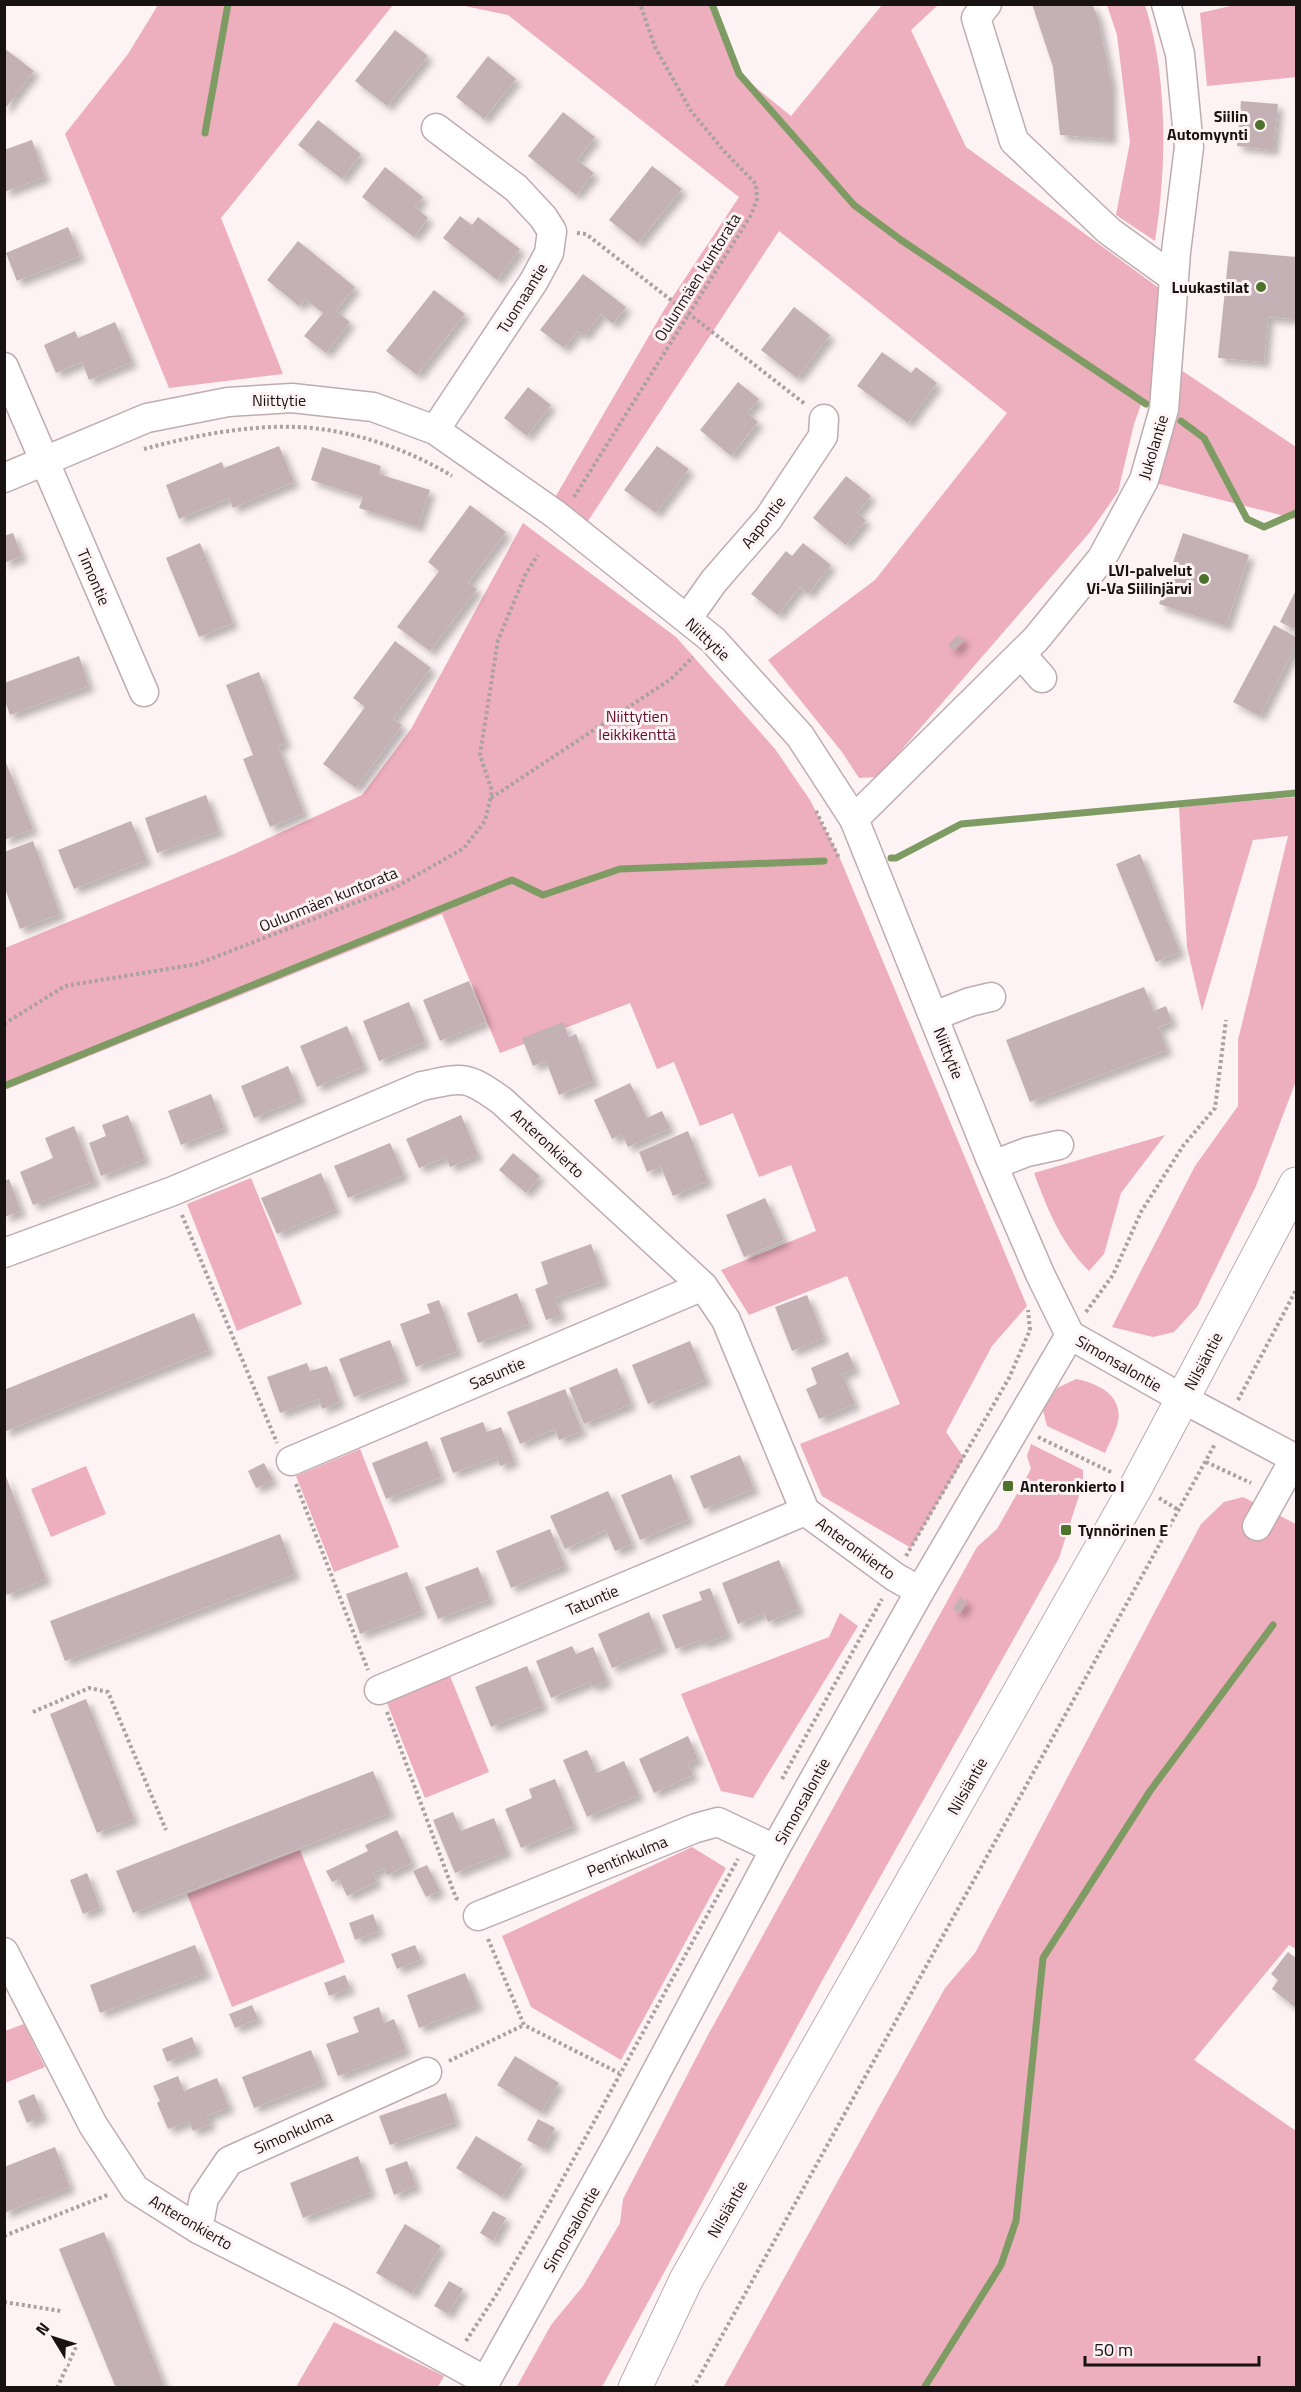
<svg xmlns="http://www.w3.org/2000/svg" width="1301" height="2392" font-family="'Titillium Web',sans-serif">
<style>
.green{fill:#edaebd}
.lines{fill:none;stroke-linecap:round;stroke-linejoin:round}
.stream{stroke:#7e9b64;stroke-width:7}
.building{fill:#c3b1b5;filter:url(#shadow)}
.minor-casing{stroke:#beacb0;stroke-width:31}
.major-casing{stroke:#beacb0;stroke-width:35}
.path{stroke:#aaa1a2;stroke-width:4;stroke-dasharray:3 3;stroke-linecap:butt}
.minor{stroke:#fff;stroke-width:28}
.major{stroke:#fff;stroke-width:33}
.poi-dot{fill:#4d722c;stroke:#fdf2f4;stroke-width:2}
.labels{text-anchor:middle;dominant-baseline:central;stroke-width:6;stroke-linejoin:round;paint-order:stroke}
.poi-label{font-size:16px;font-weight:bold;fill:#181213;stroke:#fdf2f4;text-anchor:end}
.street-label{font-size:16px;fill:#181213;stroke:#fdf2f4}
.park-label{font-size:16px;fill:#610e2f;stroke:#fdf2f4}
</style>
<defs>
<filter id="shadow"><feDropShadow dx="5.5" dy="5.5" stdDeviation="3" flood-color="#0004"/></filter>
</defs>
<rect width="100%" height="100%" fill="#fdf2f4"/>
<path class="green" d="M 1239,4 L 1296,5 L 1296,77 L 1207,86 L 1200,13 Z
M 158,5 L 393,5 L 221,218 L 283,374 L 169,388 L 65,134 L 128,54 Z
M 460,5 L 715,5 L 739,74 L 791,116 L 882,5 L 938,5 L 911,30 L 966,147 L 1174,299 L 1169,362 L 1296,447 L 1296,519 L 1144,480 L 1164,408 L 1142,402 L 1134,424 L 1118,492 L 1090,532 L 878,777 L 859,778 L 842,752 L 768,660 L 875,580 L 1007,413 L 779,231 L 584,527 L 553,501 L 664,310 L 739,197 L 508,15 Z
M 1107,5 L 1145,5 C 1168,77 1167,166 1155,241 L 1116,215 L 1130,142 L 1117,35 Z
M 523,523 L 676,637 L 775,749 L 810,800 L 839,856 L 1027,1306 L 992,1346 L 946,1432 L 964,1458 L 911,1548 L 822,1496 L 800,1444 L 900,1404 L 847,1276 L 749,1315 L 721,1270 L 816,1231 L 791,1165 L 759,1177 L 733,1113 L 700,1126 L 674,1062 L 657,1069 L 630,1003 L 500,1053 L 442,914 L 5,1090 L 5,948 L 234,854 L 362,795 L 411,729 Z
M 1296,797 L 1296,1081 L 1256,1186 L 1197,1307 L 1174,1332 L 1153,1337 L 1112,1327 L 1195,1166 L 1238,1106 L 1238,1040 L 1288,836 L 1253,840 L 1202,1011 L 1187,947 L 1179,807 Z
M 1165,1135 L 1121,1193 L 1104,1254 L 1089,1271 C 1060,1242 1048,1210 1034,1173 Z
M 251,1178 L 302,1304 L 237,1331 L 187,1204 Z
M 1076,1379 C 1097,1383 1123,1395 1118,1421 C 1116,1432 1109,1443 1105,1453 L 1047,1426 L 1043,1410 L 1057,1388 Z
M 1031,1444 L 1083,1470 L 1083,1483 L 1059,1558 L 823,1979 L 602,2387 L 516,2388 L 551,2325 L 583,2286 L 620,2223 L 623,2199 L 708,2035 L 977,1547 L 997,1529 L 1031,1469 L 1027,1456 Z
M 360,1449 L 399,1547 L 334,1572 L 296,1476 Z
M 86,1466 L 106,1514 L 51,1537 L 31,1489 Z
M 1243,1497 L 1296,1524 L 1296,1949 L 1289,1945 L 1194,2060 L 1296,2131 L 1296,2387 L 723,2388 L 945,1988 L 975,1953 L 1201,1524 L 1224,1502 Z
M 840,1613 L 858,1626 L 753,1798 L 721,1791 L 681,1694 L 829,1637 Z
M 450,1676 L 489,1772 L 425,1798 L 387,1703 Z
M 692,1847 L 726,1868 L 621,2060 L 531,2007 L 502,1936 Z
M 300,1850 L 345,1962 L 232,2007 L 187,1894 Z
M 24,2024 L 45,2067 L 5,2083 L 5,2031 Z
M 334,2322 L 444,2376 L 438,2387 L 296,2387 Z"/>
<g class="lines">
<path class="stream" d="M 712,4 L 739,74 L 854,205 L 901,240 L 1146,404
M 205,133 L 228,4
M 1181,421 L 1204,438 L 1247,519 L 1264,527 L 1296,513
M 891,858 L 896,858 L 961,824 L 1296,793
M 4,1086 L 512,880 L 543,895 L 620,869 L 824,861
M 924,2388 L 1001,2265 L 1016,2221 L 1043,1958 L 1150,1791 L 1273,1625"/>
</g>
<path class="building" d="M 1032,4 L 1092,4 L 1098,18 L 1111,82 L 1111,139 L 1060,135 L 1053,67 Z
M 395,30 L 428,56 L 387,106 L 355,81 Z
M 4,48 L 34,71 L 4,110 Z
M 488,56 L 516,79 L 484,119 L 456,97 Z
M 1241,101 L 1278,104 L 1273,150 L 1237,146 Z
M 563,112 L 595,137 L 577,160 L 594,173 L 576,195 L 528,156 Z
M 318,120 L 361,154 L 342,179 L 298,145 Z
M 32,140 L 45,177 L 4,192 L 4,150 Z
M 652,166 L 682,189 L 638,243 L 609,220 Z
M 385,167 L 423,197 L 415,207 L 428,218 L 414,237 L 362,197 Z
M 460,216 L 472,225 L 478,217 L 520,249 L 497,280 L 443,238 Z
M 68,227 L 80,256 L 17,281 L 6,253 Z
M 298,241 L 355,287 L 336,311 L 350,322 L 326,353 L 304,336 L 323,313 L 305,299 L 299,306 L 267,280 Z
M 1229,251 L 1296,257 L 1296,319 L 1268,317 L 1264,362 L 1218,358 Z
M 583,274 L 626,307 L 613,324 L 601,314 L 584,336 L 577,331 L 564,348 L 540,330 Z
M 434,290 L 465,314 L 417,375 L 386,351 Z
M 794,307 L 830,335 L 797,378 L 761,350 Z
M 115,322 L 132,362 L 89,380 L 82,362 L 56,373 L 44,345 L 75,331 L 78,338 Z
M 882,352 L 911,373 L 916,367 L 937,383 L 908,423 L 857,386 Z
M 738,382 L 759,399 L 747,413 L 758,422 L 731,456 L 700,430 Z
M 528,387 L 551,405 L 527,436 L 504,418 Z
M 279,446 L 294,482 L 233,508 L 229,498 L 179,519 L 166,485 L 222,462 L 224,468 Z
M 657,446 L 689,469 L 656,513 L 624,490 Z
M 322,447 L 381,466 L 379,474 L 430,490 L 418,527 L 359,508 L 363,497 L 311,480 Z
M 846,476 L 871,496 L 857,513 L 866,520 L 846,545 L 813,518 Z
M 470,505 L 506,532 L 468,583 L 477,589 L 430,651 L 397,627 L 439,571 L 428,562 Z
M 13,533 L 22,556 L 4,563 L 4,536 Z
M 1183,533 L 1249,555 L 1226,626 L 1159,604 Z
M 200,543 L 233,623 L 199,637 L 166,558 Z
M 803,543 L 831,565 L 808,594 L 800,587 L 778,615 L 751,594 L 786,551 L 792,556 Z
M 1296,590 L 1296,625 L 1294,629 L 1280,622 Z
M 1274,625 L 1296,637 L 1296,645 L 1260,716 L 1233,702 Z
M 958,635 L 964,640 L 954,651 L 948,645 Z
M 395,641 L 431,668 L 393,719 L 402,725 L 356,788 L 323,764 L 365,707 L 353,698 Z
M 79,656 L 89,686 L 10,715 L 4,698 L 4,683 Z
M 259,672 L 286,743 L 278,746 L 304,813 L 270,827 L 243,759 L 253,755 L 226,685 Z
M 4,758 L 33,829 L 4,840 Z
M 206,795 L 219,831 L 157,853 L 145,818 Z
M 131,821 L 147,860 L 74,889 L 58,850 Z
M 33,841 L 60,914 L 20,929 L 4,886 L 4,852 Z
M 1140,854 L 1180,952 L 1156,962 L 1116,864 Z
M 469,981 L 486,1022 L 440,1041 L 423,1000 Z
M 1144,987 L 1154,1011 L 1166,1006 L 1172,1022 L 1159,1027 L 1167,1050 L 1030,1102 L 1006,1040 Z
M 409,1002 L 425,1042 L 379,1061 L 363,1021 Z
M 563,1022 L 569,1037 L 576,1034 L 594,1081 L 559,1095 L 546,1061 L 533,1066 L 522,1038 Z
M 347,1026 L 364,1066 L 317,1087 L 300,1046 Z
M 288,1066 L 301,1098 L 254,1118 L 241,1086 Z
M 630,1083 L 647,1118 L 662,1111 L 670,1128 L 628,1147 L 622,1134 L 612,1139 L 594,1100 Z
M 211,1094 L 224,1128 L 181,1145 L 168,1111 Z
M 128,1115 L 145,1159 L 101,1176 L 89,1143 L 106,1136 L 102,1125 Z
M 461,1115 L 478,1155 L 450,1167 L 446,1157 L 419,1168 L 406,1139 Z
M 74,1126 L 95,1181 L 33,1205 L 20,1172 L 53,1158 L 45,1138 Z
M 688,1131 L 708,1181 L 673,1196 L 661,1167 L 647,1172 L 639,1152 Z
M 390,1143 L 404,1175 L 348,1198 L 334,1166 Z
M 513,1153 L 540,1176 L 526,1193 L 499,1170 Z
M 321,1173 L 336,1209 L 277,1234 L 261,1198 Z
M 9,1179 L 21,1211 L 4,1217 L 4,1181 Z
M 765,1198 L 784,1240 L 744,1257 L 726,1215 Z
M 591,1244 L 604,1281 L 555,1298 L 561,1315 L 546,1320 L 535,1289 L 548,1284 L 541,1262 Z
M 517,1293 L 529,1324 L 478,1343 L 467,1313 Z
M 807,1295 L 824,1338 L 792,1351 L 775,1307 Z
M 439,1300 L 458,1351 L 416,1367 L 400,1324 L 430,1313 L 427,1304 Z
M 194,1313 L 209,1350 L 4,1432 L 4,1390 Z
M 390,1340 L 404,1378 L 354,1397 L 339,1359 Z
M 690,1341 L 706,1380 L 648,1404 L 632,1365 Z
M 848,1352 L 855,1369 L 842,1374 L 855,1404 L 819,1419 L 806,1389 L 817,1384 L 811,1368 Z
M 307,1363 L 310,1371 L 327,1366 L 340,1402 L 322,1409 L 319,1399 L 280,1413 L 267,1377 Z
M 617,1368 L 631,1404 L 584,1424 L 569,1388 Z
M 565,1389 L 582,1431 L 559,1440 L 555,1429 L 520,1444 L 507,1412 Z
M 483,1422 L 487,1432 L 501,1427 L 514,1461 L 500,1466 L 497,1457 L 453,1473 L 440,1438 Z
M 427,1441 L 441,1477 L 386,1499 L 372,1463 Z
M 740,1455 L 754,1489 L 704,1509 L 690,1476 Z
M 264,1463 L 273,1480 L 256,1488 L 248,1471 Z
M 5,1474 L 46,1579 L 7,1595 L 4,1588 Z
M 671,1474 L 689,1519 L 640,1540 L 621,1495 Z
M 608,1491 L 632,1544 L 615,1551 L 606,1530 L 565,1549 L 550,1516 Z
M 550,1529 L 565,1566 L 511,1588 L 496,1551 Z
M 280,1534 L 295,1574 L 65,1661 L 50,1621 Z
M 779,1560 L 799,1609 L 768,1622 L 764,1613 L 738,1624 L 722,1583 Z
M 478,1567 L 490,1599 L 438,1619 L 425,1587 Z
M 407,1572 L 422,1611 L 360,1634 L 346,1594 Z
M 710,1588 L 728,1634 L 703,1644 L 701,1640 L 676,1649 L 662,1615 L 702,1600 L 699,1592 Z
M 960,1597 L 967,1602 L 960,1613 L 953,1609 Z
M 649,1612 L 663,1647 L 612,1668 L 598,1634 Z
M 572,1646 L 576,1654 L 593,1647 L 607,1681 L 592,1687 L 590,1682 L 551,1698 L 536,1661 Z
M 527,1666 L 543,1706 L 491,1727 L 475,1687 Z
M 86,1699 L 134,1819 L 97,1833 L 50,1714 Z
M 688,1736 L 698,1759 L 688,1764 L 693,1775 L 654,1793 L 639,1759 Z
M 587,1750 L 597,1773 L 624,1761 L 639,1795 L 587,1817 L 563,1760 Z
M 373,1771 L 390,1813 L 133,1913 L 116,1871 Z
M 555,1779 L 574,1826 L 521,1848 L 505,1809 L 532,1798 L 529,1789 Z
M 453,1812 L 461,1831 L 494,1818 L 507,1852 L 455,1873 L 433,1820 Z
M 397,1830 L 412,1863 L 387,1875 L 384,1868 L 373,1873 L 377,1882 L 347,1896 L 339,1879 L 332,1882 L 326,1871 L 368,1851 L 365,1845 Z
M 427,1865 L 440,1891 L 426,1897 L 413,1871 Z
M 87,1873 L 100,1907 L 83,1914 L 70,1880 Z
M 373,1914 L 379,1931 L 355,1940 L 349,1923 Z
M 195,1945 L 206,1973 L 100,2013 L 90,1985 Z
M 415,1945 L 421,1959 L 397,1969 L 391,1954 Z
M 1288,1952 L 1296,1958 L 1296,2008 L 1272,1989 L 1278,1980 L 1271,1974 Z
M 465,1973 L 478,2005 L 419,2028 L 407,1995 Z
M 345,1975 L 350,1988 L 329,1996 L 324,1983 Z
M 252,2005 L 258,2019 L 235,2028 L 229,2014 Z
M 379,2007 L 384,2023 L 394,2019 L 406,2050 L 338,2076 L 326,2044 L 359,2032 L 353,2017 Z
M 192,2037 L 197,2050 L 167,2062 L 162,2049 Z
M 311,2050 L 323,2081 L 254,2108 L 242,2077 Z
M 515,2056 L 559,2083 L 541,2112 L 497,2085 Z
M 178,2076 L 184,2091 L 217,2078 L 229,2107 L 207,2116 L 211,2124 L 193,2131 L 189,2121 L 168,2129 L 157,2103 L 160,2101 L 153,2086 Z
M 446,2093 L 456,2122 L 390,2145 L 379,2116 Z
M 34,2094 L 43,2116 L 27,2123 L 18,2101 Z
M 538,2119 L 555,2128 L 544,2149 L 527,2140 Z
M 476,2136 L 522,2164 L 502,2197 L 456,2168 Z
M 55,2147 L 70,2187 L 4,2213 L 4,2167 Z
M 358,2156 L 371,2192 L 303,2218 L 290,2183 Z
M 407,2161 L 416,2186 L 394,2195 L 385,2169 Z
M 493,2211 L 506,2218 L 493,2241 L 480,2233 Z
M 405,2224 L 441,2246 L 412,2294 L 376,2273 Z
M 104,2232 L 165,2388 L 116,2388 L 59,2249 Z
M 449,2281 L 463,2289 L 448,2314 L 434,2306 Z"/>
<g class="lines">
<defs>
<path id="minor" d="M 987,4 L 976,18 L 1014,141 L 1109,231 L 1174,278
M 4,367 L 144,692
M 435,430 L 534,281 L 549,253 L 552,231 L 543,217 L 516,188 L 436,128
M 4,478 L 147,418 L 228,402 L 292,398 L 373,407 L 435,430 L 555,514 L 713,640 L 800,736 L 854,819 L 990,1158 L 1040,1274 L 1070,1335
M 687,619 L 714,581 L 768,519 L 823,436 L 824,419
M 1021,654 L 1042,678
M 854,819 L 1036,639 L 1102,558 L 1144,480 L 1164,409 L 1176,252 L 1189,147 L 1180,54 L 1166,4
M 934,1016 L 970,1002 L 991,997
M 993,1165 L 1027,1152 L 1059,1145
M 4,1253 L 173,1191 L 422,1086 C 464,1077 466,1075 502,1101 L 703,1286 L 726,1320 L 805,1511 L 895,1577 L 920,1591
M 291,1461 L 703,1286
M 1257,1526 L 1295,1458
M 379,1690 L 805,1511
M 478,1916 L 696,1828 L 718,1822 L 775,1849
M 4,1952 L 93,2125 L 135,2189 L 198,2229 L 340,2301 L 486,2381
M 198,2229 L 204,2198 L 229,2161 L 427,2072
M 482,2388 L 620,2140 L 775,1849 L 920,1591 L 1070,1335 L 1183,1399 L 1296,1459"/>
<path id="major" d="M 635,2388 L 686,2280 L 1137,1485 L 1296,1184"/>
</defs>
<use href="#minor" class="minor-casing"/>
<use href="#major" class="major-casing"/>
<path class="path" d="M 577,233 L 586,234 L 805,404
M 144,449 C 192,436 247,425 297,427 C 350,429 408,449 452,476
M 574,497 L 751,215 L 757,199 L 756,184 L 724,151 L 691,111 L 655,47 L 640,4
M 491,798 L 671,679 L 693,657
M 816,811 L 839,858
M 4,1024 L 65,986 L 197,964 L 396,887 L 464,848 L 485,821 L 492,791 L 480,755 L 498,640 L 526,573 L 538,555
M 182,1215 L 277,1443
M 1086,1312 L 1113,1275 L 1141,1212 L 1183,1146 L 1215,1108 L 1226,1020
M 1238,1400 L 1296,1290
M 1038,1437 L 1113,1473
M 1206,1462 L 1251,1483
M 296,1484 L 368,1670
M 1159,1498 L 1180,1511
M 906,1556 L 1009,1378 L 1030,1330 L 1028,1310
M 33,1712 L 89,1688 L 108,1692 L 166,1830
M 387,1712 L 456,1898 L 459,1900
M 782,1779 L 882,1599
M 488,1939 L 524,2025 L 619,2073
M 449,2061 L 524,2025
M 4,2236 L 110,2194
M 4,2302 L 61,2311
M 466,2341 L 496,2295 L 549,2204 L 738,1859
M 57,2388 L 76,2347
M 693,2388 L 1215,1444"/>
<use href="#minor" class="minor"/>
<use href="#major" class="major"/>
</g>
<g class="poi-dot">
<circle cx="1260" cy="125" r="6"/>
<circle cx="1261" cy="287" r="6"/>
<circle cx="1204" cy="579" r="6"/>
<rect x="1002" y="1480" width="12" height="12" rx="3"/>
<rect x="1060" y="1524" width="12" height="12" rx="3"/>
</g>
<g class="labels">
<g class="poi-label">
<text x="1248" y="116">Siilin<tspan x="1248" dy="18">Automyynti</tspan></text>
<text x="1249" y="287">Luukastilat</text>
<text x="1192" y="570">LVI-palvelut<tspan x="1192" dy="18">Vi-Va Siilinjärvi</tspan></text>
<text x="1020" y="1486" text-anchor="start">Anteronkierto I</text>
<text x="1078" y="1530" text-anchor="start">Tynnörinen E</text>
</g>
<g class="street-label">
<text transform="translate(697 277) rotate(-58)">Oulunmäen kuntorata</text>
<text transform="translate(522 298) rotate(-58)">Tuomaantie</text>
<text x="279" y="400">Niittytie</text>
<text transform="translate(1153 447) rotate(-73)">Jukolantie</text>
<text transform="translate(763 522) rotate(-52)">Aapontie</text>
<text transform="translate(94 577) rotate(67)">Timontie</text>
<text transform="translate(708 639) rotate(43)">Niittytie</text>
<text transform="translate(328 899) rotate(-22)">Oulunmäen kuntorata</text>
<text transform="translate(949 1053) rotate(68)">Niittytie</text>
<text transform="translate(548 1143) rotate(43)">Anteronkierto</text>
<text transform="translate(1203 1361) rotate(-62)">Nilsiäntie</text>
<text transform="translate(1119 1363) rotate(30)">Simonsalontie</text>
<text transform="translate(497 1373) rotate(-23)">Sasuntie</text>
<text transform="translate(856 1548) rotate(36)">Anteronkierto</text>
<text transform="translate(592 1600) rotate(-23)">Tatuntie</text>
<text transform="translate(967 1786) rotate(-60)">Nilsiäntie</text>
<text transform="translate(802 1801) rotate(-61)">Simonsalontie</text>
<text transform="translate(627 1856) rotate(-22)">Pentinkulma</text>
<text transform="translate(293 2132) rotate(-24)">Simonkulma</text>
<text transform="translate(727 2209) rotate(-60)">Nilsiäntie</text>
<text transform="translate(191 2222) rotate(30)">Anteronkierto</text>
<text transform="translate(571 2229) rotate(-60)">Simonsalontie</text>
</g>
<g class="park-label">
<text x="637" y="716">Niittytien<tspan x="637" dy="18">leikkikenttä</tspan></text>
</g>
</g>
<rect width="1301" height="2392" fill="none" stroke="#181213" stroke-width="12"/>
<g transform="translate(54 2338) rotate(308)" stroke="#fdf2f4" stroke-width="4.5" paint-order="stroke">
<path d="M0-4.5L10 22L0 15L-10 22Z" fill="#181213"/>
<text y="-9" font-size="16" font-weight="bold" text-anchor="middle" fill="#181213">N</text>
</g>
<path d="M1085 2356v9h174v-9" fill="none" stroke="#181213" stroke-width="3"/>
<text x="1094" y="2356" font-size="18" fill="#181213" stroke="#fdf2f4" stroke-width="4.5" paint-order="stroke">50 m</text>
</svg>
